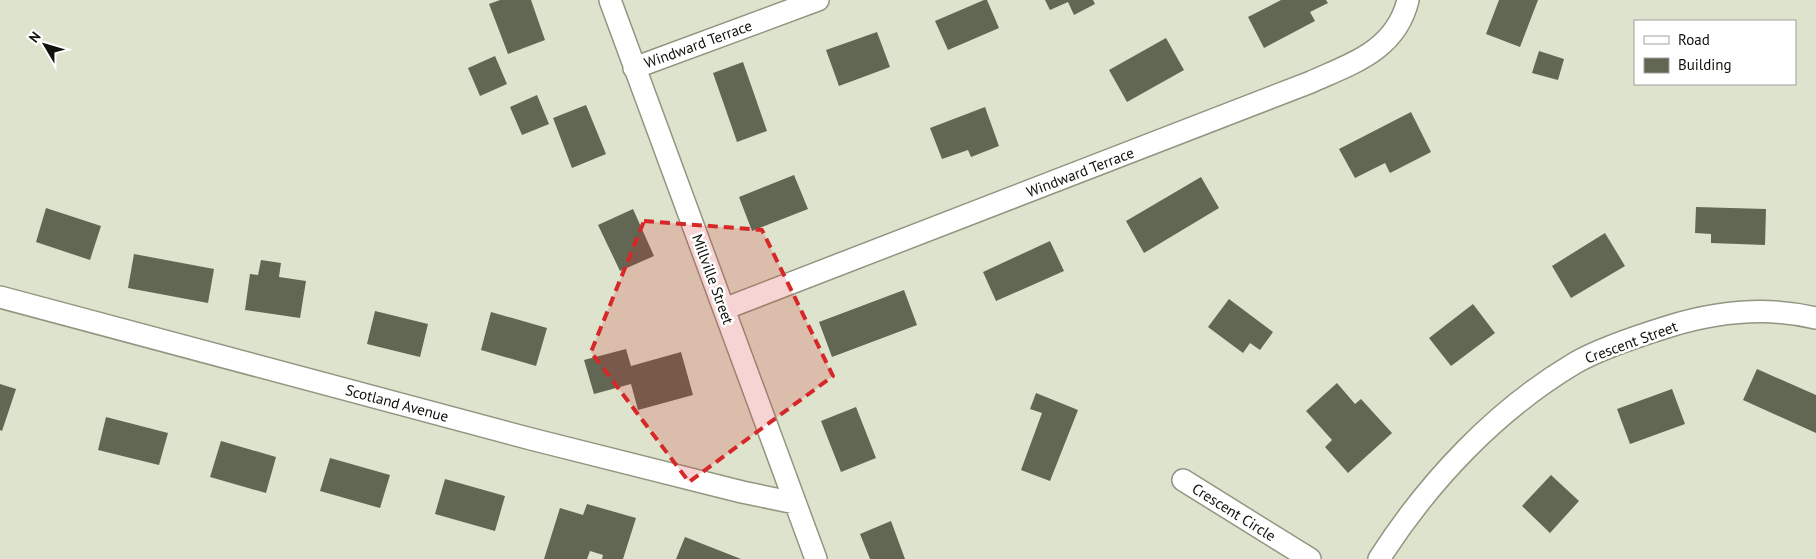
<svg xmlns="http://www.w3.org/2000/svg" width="1816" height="559" font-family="'PT Sans',sans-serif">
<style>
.building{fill:#626753}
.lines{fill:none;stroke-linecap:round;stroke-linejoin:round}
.street-casing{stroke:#919681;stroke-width:24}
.street{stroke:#fff;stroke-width:21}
.marked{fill:#d62828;fill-opacity:0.2;stroke:#d62828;stroke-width:4;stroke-dasharray:10 6;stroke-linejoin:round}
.labels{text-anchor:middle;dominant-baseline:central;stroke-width:5;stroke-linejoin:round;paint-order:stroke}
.street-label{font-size:15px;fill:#0f110a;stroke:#fff}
</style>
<rect width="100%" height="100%" fill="#dde3cd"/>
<path class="building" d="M 500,0 L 531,0 L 545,40 L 508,54 L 489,4 Z
M 984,0 L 987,0 L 999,28 L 948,50 L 935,21 Z
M 1045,0 L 1093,0 L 1095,4 L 1074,15 L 1068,2 L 1050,10 Z
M 1281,0 L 1326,0 L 1328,3 L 1310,12 L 1315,21 L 1264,48 L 1248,17 Z
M 1499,0 L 1538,0 L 1520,47 L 1486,34 Z
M 877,32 L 890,67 L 839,86 L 826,50 Z
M 1166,38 L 1184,70 L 1127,102 L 1109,70 Z
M 1539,51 L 1564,59 L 1558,80 L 1532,73 Z
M 495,56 L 507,84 L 480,96 L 468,68 Z
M 743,62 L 767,131 L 737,142 L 713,73 Z
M 537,95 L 549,124 L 522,135 L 510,107 Z
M 586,105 L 606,154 L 572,168 L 553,118 Z
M 985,107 L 999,146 L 971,157 L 968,150 L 942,159 L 930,128 Z
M 1411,112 L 1431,152 L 1390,173 L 1385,163 L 1355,178 L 1339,149 Z
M 794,175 L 808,209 L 752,231 L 739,197 Z
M 1201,177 L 1219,208 L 1144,253 L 1126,221 Z
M 1696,207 L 1766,209 L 1765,245 L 1711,243 L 1711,234 L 1695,233 Z
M 46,208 L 101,226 L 90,260 L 36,242 Z
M 633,209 L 654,256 L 620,271 L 598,225 Z
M 1605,233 L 1625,266 L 1571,298 L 1552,266 Z
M 1050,241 L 1064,271 L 996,301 L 983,272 Z
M 134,254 L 214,269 L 208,303 L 128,288 Z
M 261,260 L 281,263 L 279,277 L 306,281 L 300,318 L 245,310 L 250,274 L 258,275 Z
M 904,290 L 917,325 L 832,357 L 819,322 Z
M 1229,299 L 1273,332 L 1260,350 L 1250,343 L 1243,353 L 1208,327 Z
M 1473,304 L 1495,333 L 1451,366 L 1429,338 Z
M 375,311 L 428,324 L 420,357 L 367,344 Z
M 491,312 L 547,328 L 536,366 L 481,350 Z
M 626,349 L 631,366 L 681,352 L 693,395 L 638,410 L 631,384 L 594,394 L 584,360 Z
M 1757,369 L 1816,395 L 1816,433 L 1743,400 Z
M 1337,383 L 1355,404 L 1361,399 L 1392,433 L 1348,473 L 1325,447 L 1332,440 L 1306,411 Z
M 0,384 L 16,389 L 2,431 L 0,430 Z
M 1672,389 L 1685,424 L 1630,444 L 1617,409 Z
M 1036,393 L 1078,410 L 1050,481 L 1021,470 L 1042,413 L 1030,409 Z
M 856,407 L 876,458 L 841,472 L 821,421 Z
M 106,417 L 168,433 L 159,465 L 98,450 Z
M 221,441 L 276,457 L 266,493 L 210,477 Z
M 330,458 L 390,475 L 380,508 L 320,491 Z
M 1551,475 L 1579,501 L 1550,533 L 1522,506 Z
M 445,479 L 505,496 L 495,531 L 435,514 Z
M 587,504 L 636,518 L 623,559 L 602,559 L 603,555 L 590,551 L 587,559 L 544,559 L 560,508 L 583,515 Z
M 891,521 L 905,559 L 870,559 L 860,534 Z
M 685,537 L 741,559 L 676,559 Z"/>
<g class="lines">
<defs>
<path id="street" d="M 610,0 L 816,559
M 634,68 L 818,0
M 0,297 L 531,439 L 742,492 L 795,503
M 724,309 L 1311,82 C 1353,63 1396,50 1408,0
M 1183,480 L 1310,559
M 1379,559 C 1428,482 1496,410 1575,363 C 1601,348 1638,336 1667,327 C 1715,312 1766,306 1816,318"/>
</defs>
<use href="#street" class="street-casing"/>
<use href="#street" class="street"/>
</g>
<path class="marked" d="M 644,221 L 762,230 L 833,376 L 689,482 L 591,352 Z"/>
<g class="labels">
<g class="street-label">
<text transform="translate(698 44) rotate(-20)">Windward Terrace</text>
<text transform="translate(1080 172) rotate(-21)">Windward Terrace</text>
<text transform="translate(713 279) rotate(70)">Millville Street</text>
<text transform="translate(1631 342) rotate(-20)">Crescent Street</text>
<text transform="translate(397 403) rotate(15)">Scotland Avenue</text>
<text transform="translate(1234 512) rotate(32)">Crescent Circle</text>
</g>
</g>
<rect x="1634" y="20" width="162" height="65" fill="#ffffff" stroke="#9fa09d"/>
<rect x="1644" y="36" width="25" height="8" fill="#ffffff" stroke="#9fa09d"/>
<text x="1678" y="45" font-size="15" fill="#0f110a">Road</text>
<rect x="1644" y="58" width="25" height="15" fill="#626753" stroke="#9fa09d"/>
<text x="1678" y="70" font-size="15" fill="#0f110a">Building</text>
<g transform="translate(45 45) rotate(308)" stroke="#ffffff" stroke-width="4" paint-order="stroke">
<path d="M0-4L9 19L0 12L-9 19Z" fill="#0f110a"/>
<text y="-8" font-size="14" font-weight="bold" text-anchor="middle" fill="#0f110a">N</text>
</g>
</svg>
